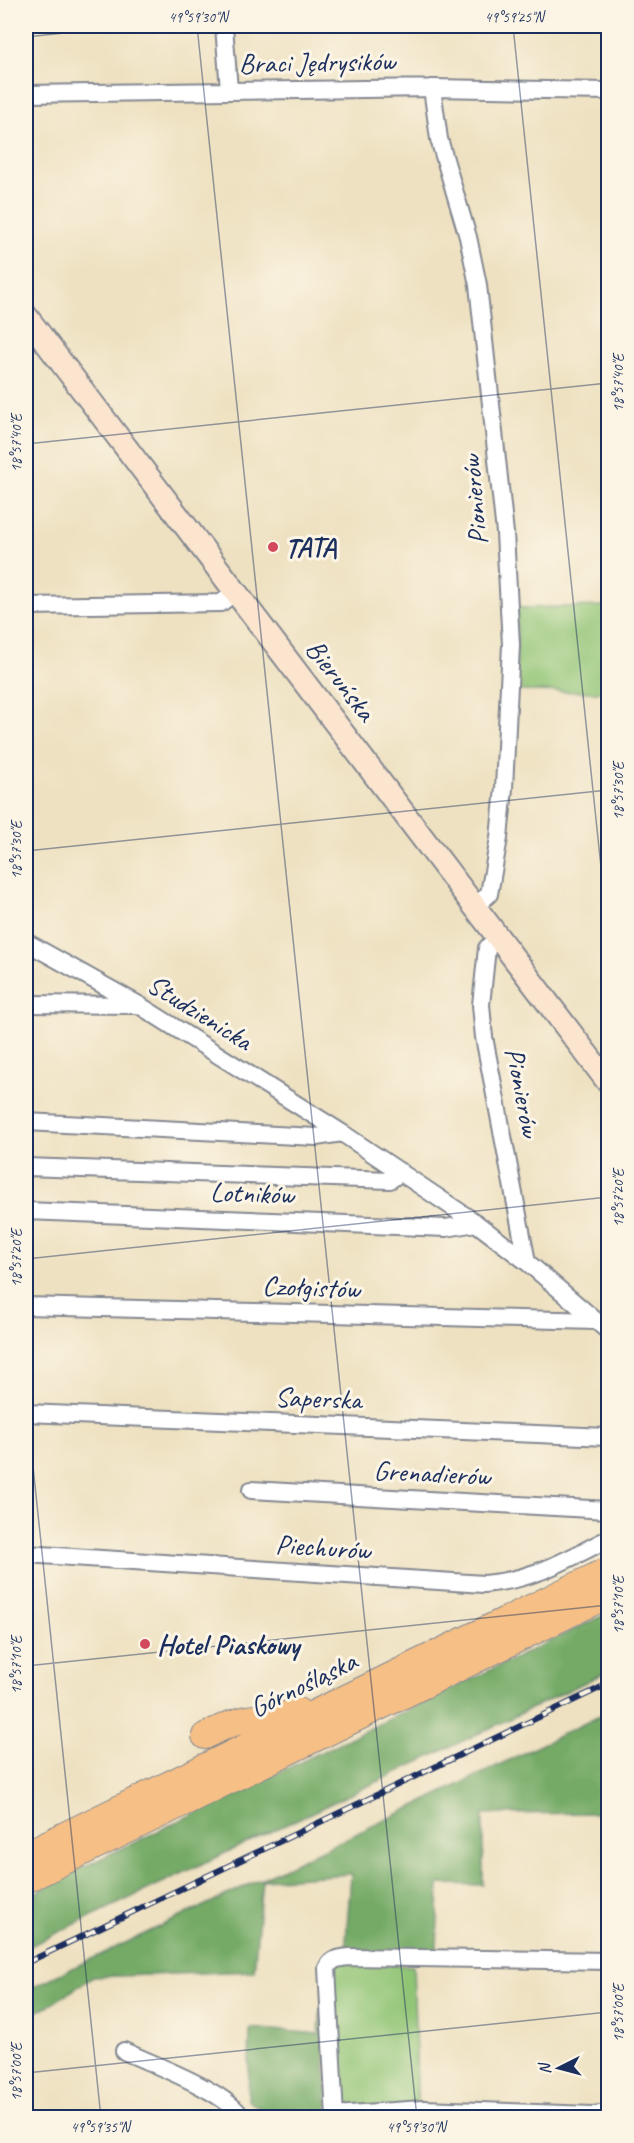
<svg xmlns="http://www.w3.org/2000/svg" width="634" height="2143" font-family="Caveat,sans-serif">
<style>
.green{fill:#90c475;stroke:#567a6a;stroke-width:1.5}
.forest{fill:#74aa66;stroke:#486c62;stroke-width:1.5}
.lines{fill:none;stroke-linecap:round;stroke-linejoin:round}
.street-casing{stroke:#848890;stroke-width:20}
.secondary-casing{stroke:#848890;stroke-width:26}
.primary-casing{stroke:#848890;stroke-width:28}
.street{stroke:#fff;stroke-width:16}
.secondary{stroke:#fbe5cf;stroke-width:22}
.primary{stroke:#f5bf86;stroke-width:26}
.rail-casing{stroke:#1b2f5e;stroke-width:6}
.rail{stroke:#fcf5e5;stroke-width:4;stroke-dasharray:11;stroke-linecap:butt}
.ticks{fill:none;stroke:#1b2f5e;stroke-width:1.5;stroke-opacity:0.45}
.poi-dot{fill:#d1495b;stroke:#fcf5e5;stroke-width:2}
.labels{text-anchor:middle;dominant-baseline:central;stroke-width:6;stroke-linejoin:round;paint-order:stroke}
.street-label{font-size:28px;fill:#1b2f5e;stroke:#fcf5e5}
.poi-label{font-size:28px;font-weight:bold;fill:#1b2f5e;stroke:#fcf5e5;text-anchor:start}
.neatline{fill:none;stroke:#1b2f5e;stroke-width:2}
.ticks-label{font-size:15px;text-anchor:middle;fill:#1b2f5e}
</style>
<rect width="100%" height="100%" fill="#fcf5e5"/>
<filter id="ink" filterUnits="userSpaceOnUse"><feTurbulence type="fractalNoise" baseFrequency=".0167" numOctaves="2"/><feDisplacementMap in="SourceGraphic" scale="12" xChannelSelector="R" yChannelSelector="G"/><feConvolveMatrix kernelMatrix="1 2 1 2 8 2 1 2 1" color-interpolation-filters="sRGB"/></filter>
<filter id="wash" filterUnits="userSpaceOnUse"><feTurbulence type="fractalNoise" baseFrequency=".008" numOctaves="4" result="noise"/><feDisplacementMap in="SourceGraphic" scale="24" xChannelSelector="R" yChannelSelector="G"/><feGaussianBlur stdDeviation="1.35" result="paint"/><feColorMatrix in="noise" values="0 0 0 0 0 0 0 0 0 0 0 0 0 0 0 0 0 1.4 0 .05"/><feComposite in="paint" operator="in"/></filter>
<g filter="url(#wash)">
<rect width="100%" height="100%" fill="#eee1c1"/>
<path class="green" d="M 608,606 L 608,692 L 516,691 L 517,608 Z
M 342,1962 L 413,1966 L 418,2117 L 339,2117 L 333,1986 L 336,1966 Z"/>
<path class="forest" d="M 608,1613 L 608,1671 C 416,1766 219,1854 26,1948 L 26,1899 L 65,1876 Z
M 608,1712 L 608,1813 L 483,1814 L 483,1885 L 439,1884 L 437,1953 L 345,1953 L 351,1874 L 262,1880 L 254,1971 L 93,1977 L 53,2003 L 26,2018 L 26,1990 L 421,1803 Z
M 321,2002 L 329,2117 L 272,2117 L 248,2100 L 250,2028 L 319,2034 Z"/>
</g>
<g filter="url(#ink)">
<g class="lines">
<defs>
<path id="street" d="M 224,26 L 229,90
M 432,88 L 439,139 L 468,237 L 478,285 L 505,533 L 511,645 L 504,788 L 499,838 L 489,894 L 476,906
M 26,94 L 432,88 L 608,91
M 26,606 L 221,603 L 235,592
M 499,936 L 487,948 L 481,1005 L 484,1037 L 527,1262
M 26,942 L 139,1005 L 342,1133 L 476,1223 L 527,1262 L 608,1331
M 26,1004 L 135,1005
M 26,1122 L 316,1137 L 342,1133
M 26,1167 L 390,1180 L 401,1172
M 26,1211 L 446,1228 L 476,1223
M 26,1306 L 596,1321
M 26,1413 L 608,1437
M 251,1490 L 608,1510
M 26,1554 L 484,1584 C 534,1580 565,1560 608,1539
M 124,2051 C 152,2064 228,2092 242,2118
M 335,2115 L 423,2109 L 593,2115 L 608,2113
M 335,2118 L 327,1968 C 332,1958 340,1958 350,1957 L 608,1961"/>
<path id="secondary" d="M 26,316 L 608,1082"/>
<path id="primary" d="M 205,1736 C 221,1728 236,1720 255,1718 C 269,1716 283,1717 298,1711
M 26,1854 L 608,1570
M 26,1880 L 608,1595"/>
</defs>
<use href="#street" class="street-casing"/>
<use href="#secondary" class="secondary-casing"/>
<use href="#primary" class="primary-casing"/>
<use href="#street" class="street"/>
<use href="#secondary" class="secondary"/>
<use href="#primary" class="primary"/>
<defs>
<path id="rail" d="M 26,1963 L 608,1684"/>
</defs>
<use href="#rail" class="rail-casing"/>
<use href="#rail" class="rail"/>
</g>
</g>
<path class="ticks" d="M 197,26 L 417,2118M 513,26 L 608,934M 26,37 L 131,26M 26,444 L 608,383M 26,851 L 608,790M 26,1259 L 608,1197M 26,1399 L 101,2118M 26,1666 L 608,1605M 26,2073 L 608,2012"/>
<g class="poi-dot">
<circle cx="273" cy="547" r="6"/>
<circle cx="145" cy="1644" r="6"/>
</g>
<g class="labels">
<g class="street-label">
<text transform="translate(317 62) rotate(-1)">Braci Jędrysików</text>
<text transform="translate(474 500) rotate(-95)">Pionierów</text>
<text transform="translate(341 680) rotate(52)">Bieruńska</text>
<text transform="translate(200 1012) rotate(32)">Studzienicka</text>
<text transform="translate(523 1092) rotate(79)">Pionierów</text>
<text transform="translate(252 1193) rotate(2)">Lotników</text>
<text transform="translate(311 1287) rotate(2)">Czołgistów</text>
<text transform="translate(318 1398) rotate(2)">Saperska</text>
<text transform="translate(432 1473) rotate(3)">Grenadierów</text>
<text transform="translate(323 1547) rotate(4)">Piechurów</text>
<text transform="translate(303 1684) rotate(-26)">Górnośląska</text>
</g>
<g class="poi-label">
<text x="285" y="547">TATA</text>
<text x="157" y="1644">Hotel Piaskowy</text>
</g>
</g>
<rect width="634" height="2143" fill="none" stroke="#fcf5e5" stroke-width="66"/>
<g transform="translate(559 2068) rotate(264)" stroke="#fcf5e5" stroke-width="4.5" paint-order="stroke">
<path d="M0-4.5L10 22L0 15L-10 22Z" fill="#1b2f5e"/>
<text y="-9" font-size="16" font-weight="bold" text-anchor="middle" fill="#1b2f5e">N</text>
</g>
<rect x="33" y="33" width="568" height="2077" class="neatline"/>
<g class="ticks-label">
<text x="198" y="22">49°59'30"N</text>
<text x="514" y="22">49°59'25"N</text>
<text transform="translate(618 383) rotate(-90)" y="5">18°57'40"E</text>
<text transform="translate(16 443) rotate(-90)" y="5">18°57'40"E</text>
<text transform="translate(618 791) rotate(-90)" y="5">18°57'30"E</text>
<text transform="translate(16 850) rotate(-90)" y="5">18°57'30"E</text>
<text transform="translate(618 1198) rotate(-90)" y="5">18°57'20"E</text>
<text transform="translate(16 1258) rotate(-90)" y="5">18°57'20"E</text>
<text transform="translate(618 1605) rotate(-90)" y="5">18°57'10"E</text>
<text transform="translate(16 1665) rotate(-90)" y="5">18°57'10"E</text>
<text transform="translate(618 2013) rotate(-90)" y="5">18°57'00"E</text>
<text transform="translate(16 2072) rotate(-90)" y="5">18°57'00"E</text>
<text x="100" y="2132">49°59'35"N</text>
<text x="416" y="2132">49°59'30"N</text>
</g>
</svg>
